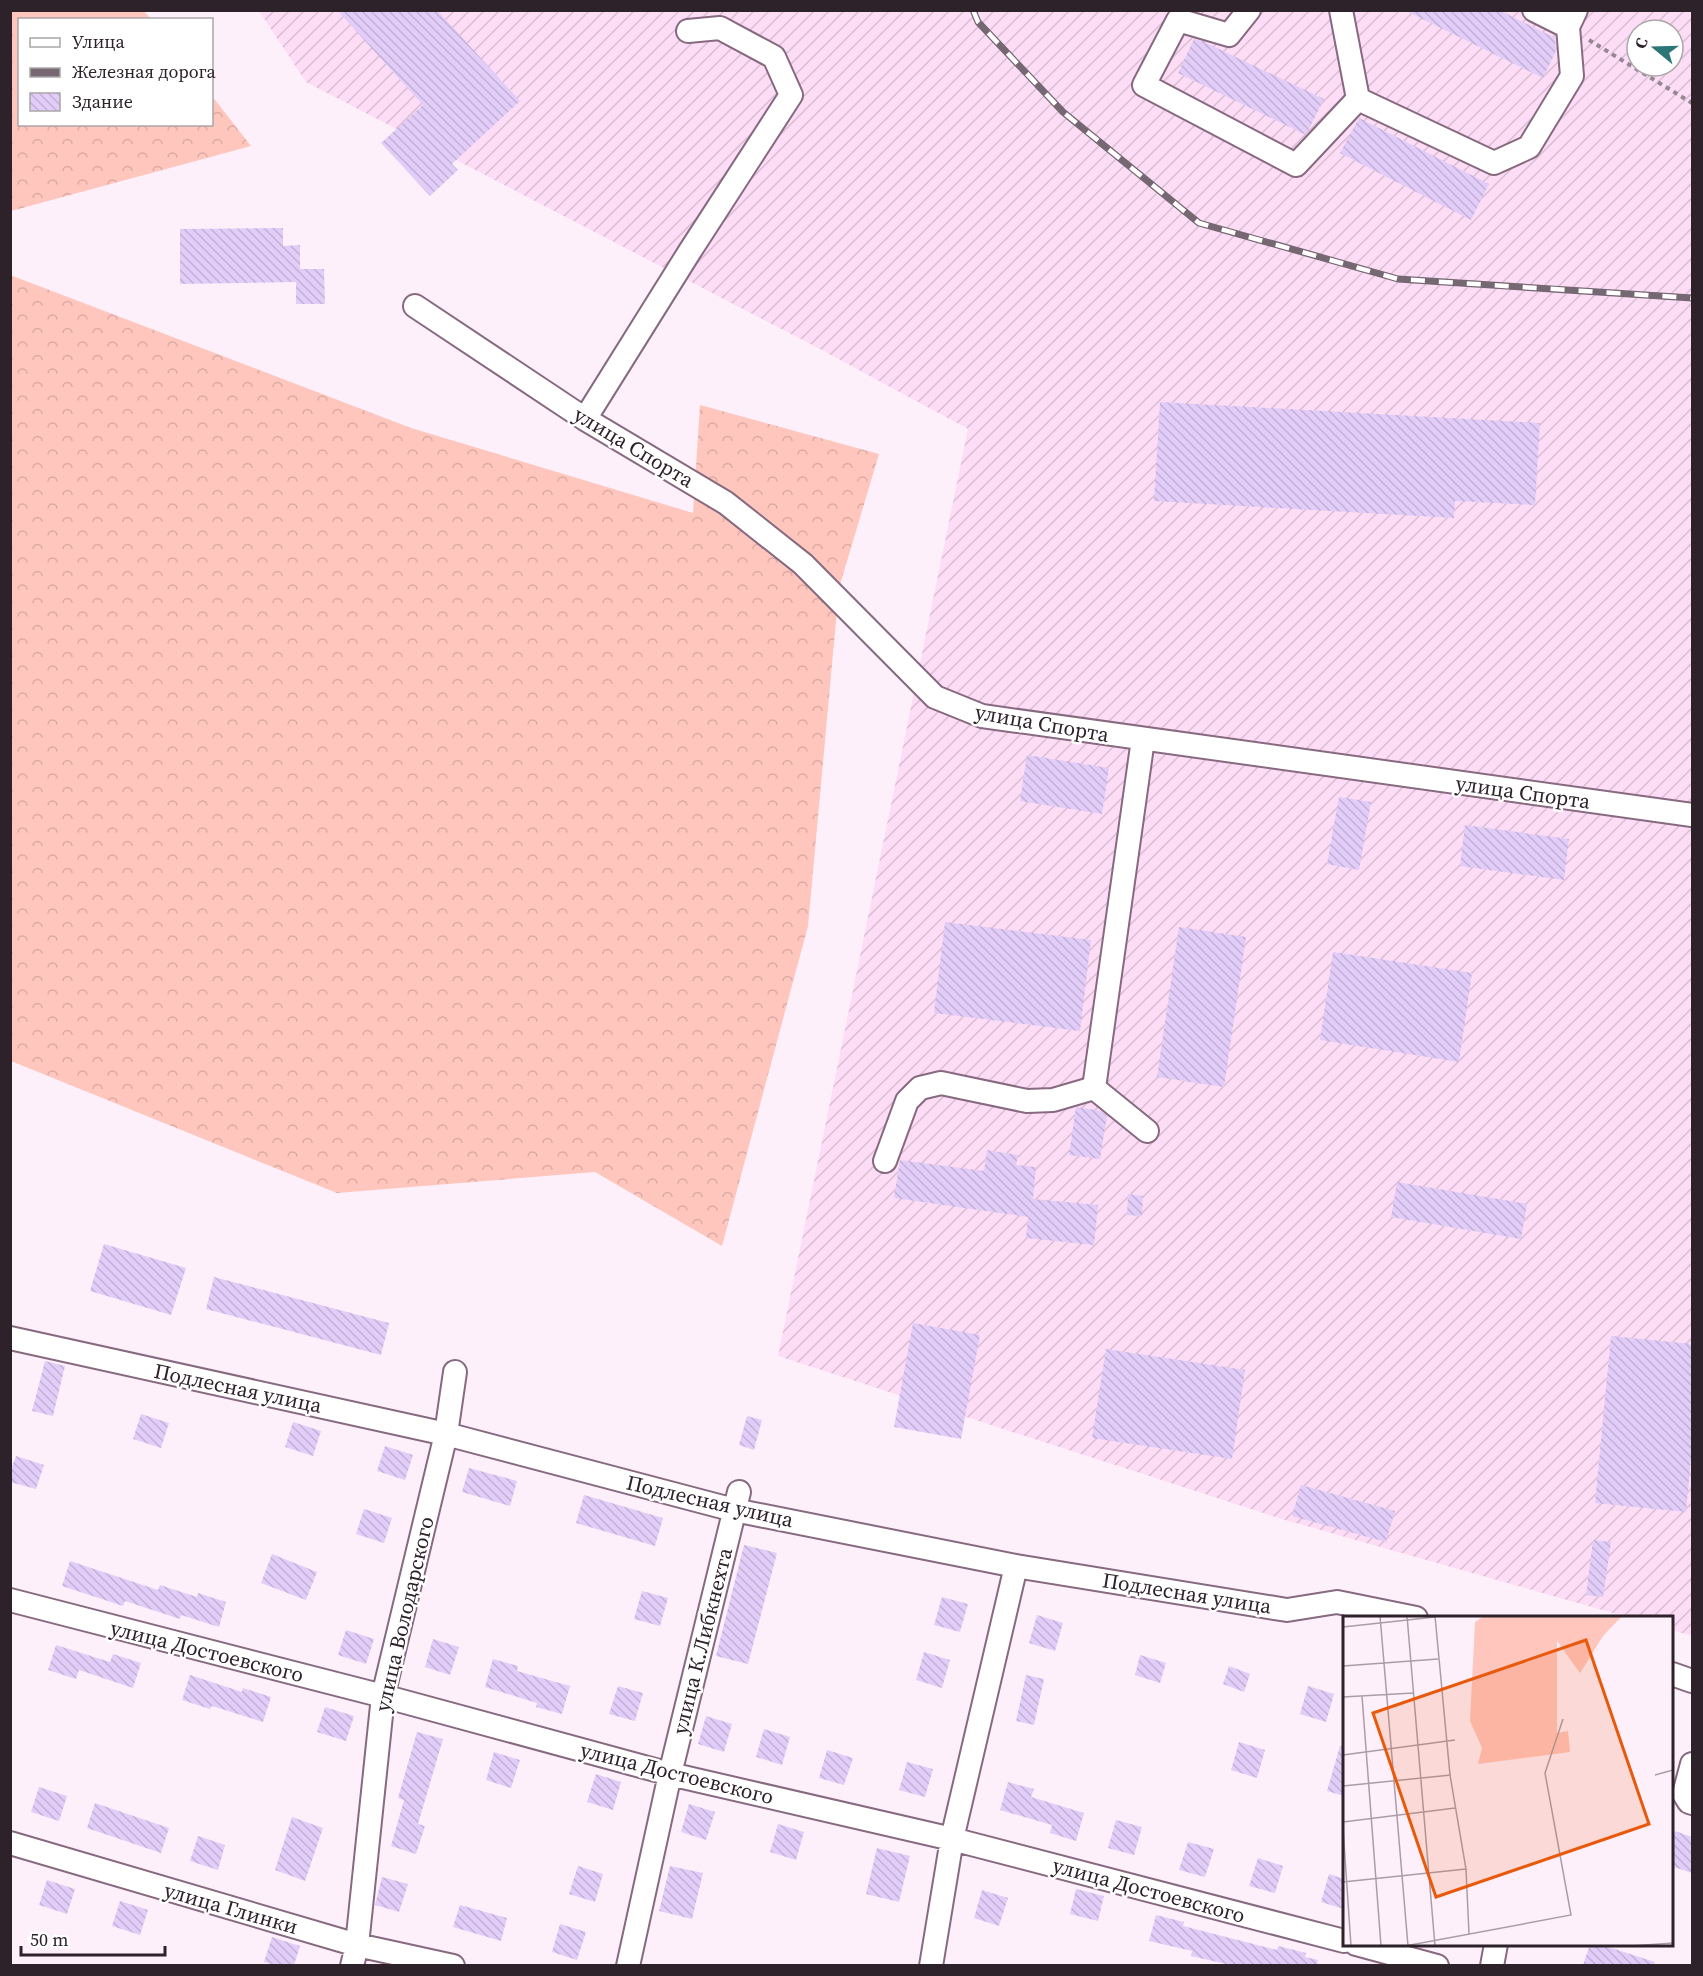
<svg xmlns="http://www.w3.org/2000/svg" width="1703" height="1976" font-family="'Source Serif 4',serif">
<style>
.industrial{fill:url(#industrial-furrows);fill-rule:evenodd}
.forest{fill:url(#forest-crowns)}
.building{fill:url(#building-back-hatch)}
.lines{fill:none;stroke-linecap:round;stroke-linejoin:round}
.minor-casing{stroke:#876980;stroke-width:26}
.path{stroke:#958892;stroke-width:4;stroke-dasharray:4.5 4.5;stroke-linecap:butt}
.minor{stroke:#fff;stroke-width:22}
.rail-casing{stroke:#756872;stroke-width:7}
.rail{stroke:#fff;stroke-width:4.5;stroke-dasharray:14;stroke-linecap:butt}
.labels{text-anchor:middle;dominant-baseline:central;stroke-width:5;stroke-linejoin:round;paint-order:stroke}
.street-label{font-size:21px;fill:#2d212a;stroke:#fff}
.inset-road{fill:none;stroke:#aa9da7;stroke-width:1.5}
.view{fill:#e8590c;fill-opacity:0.15;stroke:#e8590c;stroke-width:3}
.inset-edge{fill:none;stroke:#2d212a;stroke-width:3}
</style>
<defs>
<pattern id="industrial-furrows" width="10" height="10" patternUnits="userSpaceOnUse" patternTransform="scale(1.5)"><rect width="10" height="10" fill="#fdddf5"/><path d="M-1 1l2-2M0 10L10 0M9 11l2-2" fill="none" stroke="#d9bdd2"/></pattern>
<pattern id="forest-crowns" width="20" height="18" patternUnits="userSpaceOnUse" patternTransform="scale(1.5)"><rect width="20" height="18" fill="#fec6bd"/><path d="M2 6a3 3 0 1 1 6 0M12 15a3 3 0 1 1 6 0" fill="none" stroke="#daaaa3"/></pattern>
<pattern id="building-back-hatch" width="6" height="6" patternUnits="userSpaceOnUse" patternTransform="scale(1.5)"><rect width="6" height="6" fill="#e2cdf9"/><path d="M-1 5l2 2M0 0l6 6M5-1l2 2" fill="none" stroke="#c2b0d6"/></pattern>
</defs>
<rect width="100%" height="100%" fill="#fdf0fa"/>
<path class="industrial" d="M 259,11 L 1692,11 L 1692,1636 L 1672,1630 L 1672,1618 L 1627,1617 L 1285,1520 L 778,1356 L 968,429 L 818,348 L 306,82 ZM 1637,30 L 1673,30 L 1673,66 L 1637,66 Z"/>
<path class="forest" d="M 11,10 L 144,11 L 151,19 L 20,20 L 20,124 L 212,124 L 212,96 L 251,146 L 11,211 Z
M 10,275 L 411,428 L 693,513 L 700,405 L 879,454 L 839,588 L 808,926 L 722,1246 L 595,1172 L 337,1193 L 11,1061 Z"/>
<path class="building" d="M 337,10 L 437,10 L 520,101 L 452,164 L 458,170 L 430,196 L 381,143 L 423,105 Z
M 1404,10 L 1499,10 L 1555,38 L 1556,51 L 1543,78 Z
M 1194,39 L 1204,42 L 1324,99 L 1306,135 L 1178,73 Z
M 1359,118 L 1489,184 L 1471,220 L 1340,153 Z
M 283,228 L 283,246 L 300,245 L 300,269 L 324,269 L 325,304 L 296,304 L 296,282 L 180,284 L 180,229 Z
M 1160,402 L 1540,423 L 1535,505 L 1455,501 L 1454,518 L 1154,501 Z
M 1027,755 L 1109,768 L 1102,814 L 1020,801 Z
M 1339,797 L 1371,802 L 1359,870 L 1327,864 Z
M 1465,825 L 1569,839 L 1564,880 L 1460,866 Z
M 945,922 L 1091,940 L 1080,1031 L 934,1013 Z
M 1179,927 L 1246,937 L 1224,1087 L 1157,1077 Z
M 1333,952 L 1472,973 L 1459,1062 L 1320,1040 Z
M 1076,1107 L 1101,1111 L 1107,1116 L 1100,1159 L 1069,1155 Z
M 987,1150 L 1018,1155 L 1016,1165 L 1036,1167 L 1033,1199 L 1098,1205 L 1094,1245 L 1026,1238 L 1028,1217 L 894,1198 L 900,1160 L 984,1171 Z
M 1397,1182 L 1527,1204 L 1521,1239 L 1391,1217 Z
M 1128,1194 L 1143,1196 L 1142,1216 L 1127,1215 Z
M 104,1244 L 186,1268 L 171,1315 L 90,1291 Z
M 214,1277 L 389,1323 L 381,1355 L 206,1309 Z
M 913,1323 L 980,1335 L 961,1439 L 894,1427 Z
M 1611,1336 L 1692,1344 L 1692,1446 L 1686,1512 L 1595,1503 Z
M 1106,1349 L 1245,1370 L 1232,1459 L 1092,1438 Z
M 45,1361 L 65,1366 L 53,1416 L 32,1411 Z
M 141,1414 L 169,1423 L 161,1448 L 133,1439 Z
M 747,1416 L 762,1420 L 754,1450 L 739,1445 Z
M 293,1422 L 321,1431 L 313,1456 L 285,1447 Z
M 385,1446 L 413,1455 L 405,1480 L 377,1471 Z
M 16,1456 L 44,1465 L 36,1489 L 10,1482 L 10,1472 Z
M 469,1468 L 517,1481 L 510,1506 L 462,1492 Z
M 1301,1485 L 1395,1511 L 1386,1542 L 1292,1516 Z
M 584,1495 L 663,1518 L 655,1546 L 576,1523 Z
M 364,1509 L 392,1518 L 384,1543 L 356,1534 Z
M 1593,1540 L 1611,1542 L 1603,1597 L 1586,1595 Z
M 744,1545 L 777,1553 L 748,1664 L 716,1656 Z
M 272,1554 L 317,1572 L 306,1600 L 261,1583 Z
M 70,1561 L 158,1590 L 160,1585 L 197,1597 L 198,1593 L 226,1602 L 219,1627 L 181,1615 L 180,1619 L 125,1601 L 123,1606 L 62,1586 Z
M 642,1591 L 668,1598 L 660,1626 L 634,1619 Z
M 942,1597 L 968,1604 L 960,1632 L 934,1625 Z
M 1037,1615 L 1063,1623 L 1055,1651 L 1029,1643 Z
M 346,1630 L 374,1639 L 366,1664 L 338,1655 Z
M 433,1639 L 459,1647 L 450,1675 L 425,1667 Z
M 56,1645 L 110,1662 L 113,1654 L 141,1663 L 133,1688 L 79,1670 L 76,1679 L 48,1670 Z
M 924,1652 L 950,1660 L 942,1688 L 916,1680 Z
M 1140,1655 L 1166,1663 L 1160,1683 L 1135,1675 Z
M 493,1659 L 518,1666 L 517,1671 L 570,1686 L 562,1714 L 536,1707 L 537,1703 L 485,1687 Z
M 1229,1666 L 1250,1674 L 1244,1692 L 1223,1684 Z
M 190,1675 L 242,1692 L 243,1688 L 271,1697 L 263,1722 L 212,1706 L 210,1709 L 182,1700 Z
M 1026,1675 L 1044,1679 L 1034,1725 L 1016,1721 Z
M 618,1686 L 643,1693 L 635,1721 L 609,1714 Z
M 1308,1686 L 1334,1694 L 1326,1722 L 1300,1714 Z
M 325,1707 L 354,1716 L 346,1741 L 317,1732 Z
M 706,1716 L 732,1724 L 724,1752 L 698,1744 Z
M 764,1729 L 790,1737 L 782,1765 L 756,1757 Z
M 417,1732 L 443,1739 L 418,1824 L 425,1826 L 416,1854 L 391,1846 L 404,1800 L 398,1798 Z
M 1239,1742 L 1265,1750 L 1257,1778 L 1231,1770 Z
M 1340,1746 L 1344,1747 L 1344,1796 L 1327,1791 Z
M 827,1750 L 853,1758 L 844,1785 L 819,1778 Z
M 494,1752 L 520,1760 L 511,1788 L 486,1780 Z
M 907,1762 L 933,1769 L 925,1797 L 899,1790 Z
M 596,1774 L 621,1782 L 613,1810 L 587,1802 Z
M 1008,1782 L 1034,1789 L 1031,1797 L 1084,1813 L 1076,1841 L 1050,1833 L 1052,1825 L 1000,1810 Z
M 39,1787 L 67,1796 L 59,1821 L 31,1812 Z
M 95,1803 L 169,1828 L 161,1853 L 87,1828 Z
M 689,1804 L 715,1812 L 706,1840 L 681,1832 Z
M 292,1817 L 323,1828 L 305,1881 L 275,1870 Z
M 1116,1820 L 1142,1827 L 1134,1855 L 1108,1848 Z
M 778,1824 L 804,1832 L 796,1860 L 770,1852 Z
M 1675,1831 L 1692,1837 L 1692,1873 L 1671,1866 L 1671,1841 Z
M 198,1836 L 225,1845 L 218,1870 L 190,1861 Z
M 1188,1842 L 1214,1849 L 1205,1877 L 1179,1870 Z
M 877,1848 L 910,1856 L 899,1902 L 866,1894 Z
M 1258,1858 L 1283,1866 L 1275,1893 L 1249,1886 Z
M 578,1866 L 603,1874 L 595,1902 L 569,1894 Z
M 670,1866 L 703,1873 L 692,1919 L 659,1911 Z
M 1329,1874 L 1344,1879 L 1344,1909 L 1321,1902 Z
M 382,1877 L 408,1884 L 399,1912 L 375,1905 Z
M 47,1880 L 75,1889 L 67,1914 L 39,1905 Z
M 1076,1889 L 1104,1896 L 1098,1921 L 1070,1914 Z
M 982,1890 L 1008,1898 L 999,1926 L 974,1918 Z
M 120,1901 L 148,1910 L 140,1935 L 112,1926 Z
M 460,1905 L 507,1918 L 501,1941 L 453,1927 Z
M 1156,1915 L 1184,1922 L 1183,1926 L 1277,1950 L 1278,1946 L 1306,1953 L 1305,1957 L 1318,1960 L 1317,1965 L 1230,1965 L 1191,1956 L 1192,1951 L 1149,1941 Z
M 560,1924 L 586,1932 L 577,1960 L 552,1952 Z
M 272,1937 L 300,1946 L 294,1965 L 275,1965 L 264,1962 Z
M 1590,1944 L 1599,1944 L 1655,1962 L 1654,1965 L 1583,1965 Z"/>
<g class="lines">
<defs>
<path id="minor" d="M 1249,10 L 1229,35 L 1178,20 L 1144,85 L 1296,165 L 1358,99 L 1494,163 L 1529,147 L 1572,76 L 1568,27 L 1576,10
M 1341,10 L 1358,99
M 1534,10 L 1568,27
M 415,306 L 585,419 L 726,503 L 803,564 L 935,697 L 982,716 L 1692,815
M 585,419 L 690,251 L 791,95 L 774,57 L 720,28 L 688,31
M 1094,1088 L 1143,739
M 885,1161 L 907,1101 L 920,1088 L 941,1083 L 1027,1101 L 1053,1100 L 1094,1088 L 1147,1131
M 10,1338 L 446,1434 L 734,1510 L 1016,1566 L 1287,1610 L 1337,1602 L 1416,1618
M 10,1600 L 383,1696 L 670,1774 L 952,1839 L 1344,1941
M 1672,1674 L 1692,1681
M 1692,1764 L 1684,1794 L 1689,1802 L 1692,1803
M 10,1843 L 357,1945 L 453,1966
M 1356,1944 L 1437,1966
M 352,1966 L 357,1945 L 383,1696 L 446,1434 L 455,1372
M 628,1966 L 670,1774 L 739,1492
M 931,1966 L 952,1839 L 1016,1566
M 1492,1966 L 1496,1944"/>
</defs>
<use href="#minor" class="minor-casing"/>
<path class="path" d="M 1589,40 L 1692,103"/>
<use href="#minor" class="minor"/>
<defs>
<path id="rail" d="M 973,10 L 978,22 L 1063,112 L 1199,223 L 1398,279 L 1692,298"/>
</defs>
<use href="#rail" class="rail-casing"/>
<use href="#rail" class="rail"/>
</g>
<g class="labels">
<g class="street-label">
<text transform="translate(634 447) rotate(31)">улица Спорта</text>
<text transform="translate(1042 723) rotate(10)">улица Спорта</text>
<text transform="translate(1523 792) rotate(8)">улица Спорта</text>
<text transform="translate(238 1388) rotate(12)">Подлесная улица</text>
<text transform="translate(710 1501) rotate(13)">Подлесная улица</text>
<text transform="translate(1187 1593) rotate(9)">Подлесная улица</text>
<text transform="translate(404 1614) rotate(-77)">улица Володарского</text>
<text transform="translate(702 1641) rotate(-76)">улица К.Либкнехта</text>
<text transform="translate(207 1651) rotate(14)">улица Достоевского</text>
<text transform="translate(677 1773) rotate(14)">улица Достоевского</text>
<text transform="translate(1149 1890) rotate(15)">улица Достоевского</text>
<text transform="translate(231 1908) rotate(16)">улица Глинки</text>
</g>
</g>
<g transform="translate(1343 1616)">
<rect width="330" height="330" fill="#fdf0fa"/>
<path d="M 141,0 L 279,0 L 260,20 L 237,57 L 214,25 L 214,117 L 225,115 L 227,136 L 135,148 L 139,132 L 127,105 L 132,6 Z" fill="#fec6bd"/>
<path class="inset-road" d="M 37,0 L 65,330M 64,0 L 92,330M 92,0 L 107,159 L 123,253 L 126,318M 0,11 L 92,1M 0,50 L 95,43M 19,80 L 38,330M 0,81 L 70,77M 0,139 L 112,124M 312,159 L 330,154M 0,170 L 108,159M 0,206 L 112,192M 0,212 L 8,330M 0,266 L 123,253M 62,330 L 228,299 L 202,157 L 220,103M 288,330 L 330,327"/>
<path class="view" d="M 243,24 L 306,208 L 93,281 L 30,97 Z"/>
<rect width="330" height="330" class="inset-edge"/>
</g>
<rect width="1703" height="1976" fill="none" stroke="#2d212a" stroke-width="24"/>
<rect x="18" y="18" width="195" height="108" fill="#ffffff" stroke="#aba6aa" stroke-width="1.5"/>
<rect x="30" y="38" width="30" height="9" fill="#ffffff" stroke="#aba6aa" stroke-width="1.5"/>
<text x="72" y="48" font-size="18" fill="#2d212a">Улица</text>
<rect x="30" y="68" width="30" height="9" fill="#756872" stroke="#aba6aa" stroke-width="1.5"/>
<text x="72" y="78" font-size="18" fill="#2d212a">Железная дорога</text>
<rect x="30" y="93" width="30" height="18" fill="url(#building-back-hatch)" stroke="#aba6aa" stroke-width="1.5"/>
<text x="72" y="108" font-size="18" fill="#2d212a">Здание</text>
<g transform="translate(1655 48) rotate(289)"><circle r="28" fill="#ffffff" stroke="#aba6aa" stroke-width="1.5"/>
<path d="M0-4.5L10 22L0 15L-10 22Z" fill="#2c7677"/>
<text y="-9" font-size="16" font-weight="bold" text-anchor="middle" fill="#2d212a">С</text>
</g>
<path d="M21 1946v9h144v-9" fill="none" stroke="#2d212a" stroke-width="3"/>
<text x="30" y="1946" font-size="18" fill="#2d212a" stroke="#ffffff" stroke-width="4.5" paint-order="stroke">50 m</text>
</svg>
